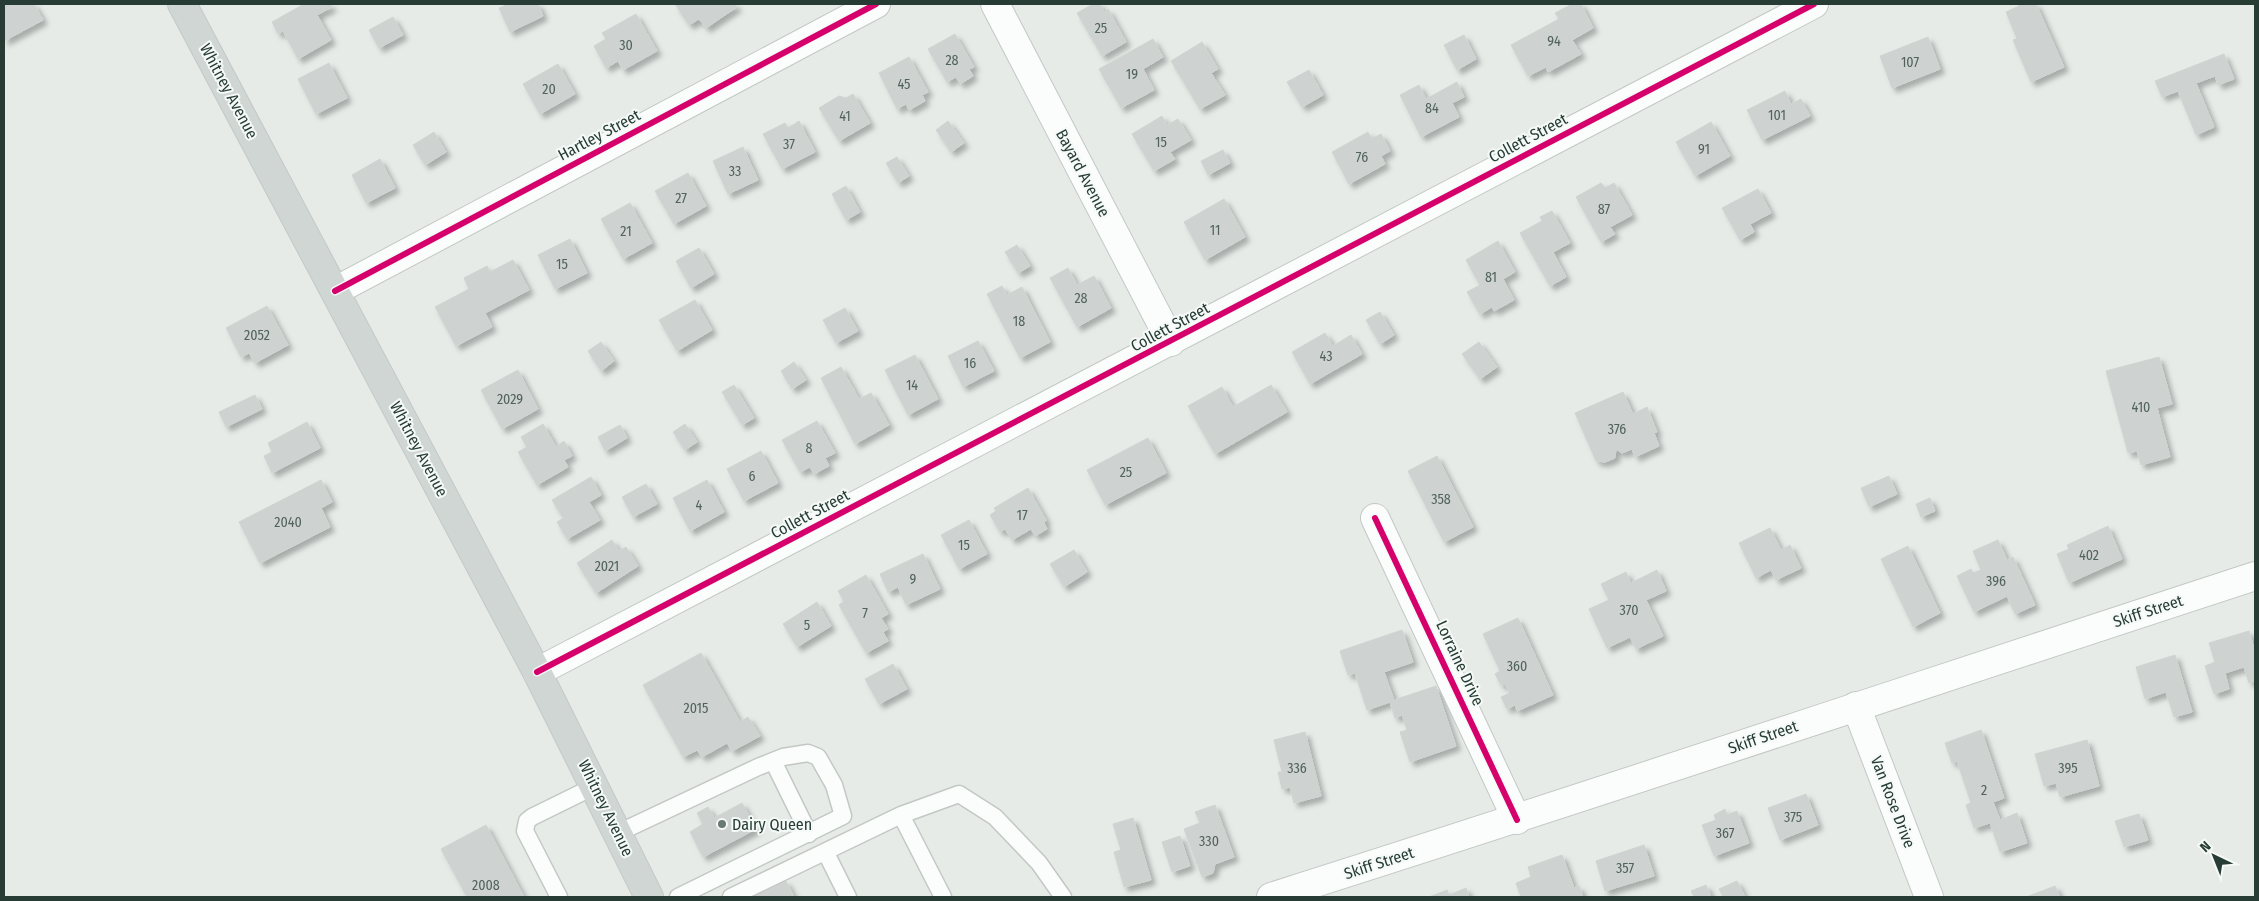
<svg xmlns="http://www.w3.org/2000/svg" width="2259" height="901" font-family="'Fira Sans Condensed',sans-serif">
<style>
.building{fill:#ced2d0;stroke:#cfd4d1;filter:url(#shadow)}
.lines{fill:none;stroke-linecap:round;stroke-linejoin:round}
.service-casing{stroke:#c3c8c5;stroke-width:19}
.minor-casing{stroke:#c3c8c5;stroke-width:30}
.secondary-casing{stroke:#c3c8c5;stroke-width:30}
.primary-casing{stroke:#c3c9c7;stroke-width:30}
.service{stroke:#fbfcfc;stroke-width:16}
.minor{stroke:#fbfcfc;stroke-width:28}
.secondary{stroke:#fbfcfc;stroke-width:28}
.primary{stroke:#cfd6d3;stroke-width:28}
.cycleway-casing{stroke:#f5f9f7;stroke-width:9}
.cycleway{stroke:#d6006c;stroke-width:6}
.poi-dot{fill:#697973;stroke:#f5f9f7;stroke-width:2}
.labels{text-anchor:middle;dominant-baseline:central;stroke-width:4;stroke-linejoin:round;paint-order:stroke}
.number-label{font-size:14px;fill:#51625c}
.street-label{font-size:16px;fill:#263c34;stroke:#f5f9f7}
.poi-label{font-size:16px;fill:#263c34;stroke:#f5f9f7;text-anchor:start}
</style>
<defs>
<filter id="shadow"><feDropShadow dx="4.5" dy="4.5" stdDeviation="2.5" flood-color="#0004"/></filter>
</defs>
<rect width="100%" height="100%" fill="#e6ebe8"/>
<path class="building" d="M 4,4 L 34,4 L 43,20 L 4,41 Z
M 304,4 L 330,4 L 332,7 L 317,15 L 331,40 L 298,59 L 283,31 L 278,34 L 272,22 Z
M 509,4 L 538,4 L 543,16 L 510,32 L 499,8 Z
M 675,4 L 735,4 L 737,7 L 706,28 L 699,19 L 689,25 Z
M 1093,4 L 1100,4 L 1104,12 L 1108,9 L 1126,42 L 1102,56 L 1077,13 Z
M 1572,4 L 1581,4 L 1593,28 L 1572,40 L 1581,54 L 1548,72 L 1546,67 L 1528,76 L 1511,45 L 1559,19 L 1555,13 Z
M 2018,4 L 2036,4 L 2064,67 L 2031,82 L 2013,40 L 2017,39 L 2006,12 L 2019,6 Z
M 636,14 L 657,51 L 623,70 L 618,61 L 606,68 L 594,46 L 606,39 L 602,33 Z
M 393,17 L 403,35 L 379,48 L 369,30 Z
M 955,34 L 974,67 L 969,69 L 973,76 L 960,84 L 956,77 L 947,82 L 928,49 Z
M 1464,35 L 1476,59 L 1457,70 L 1444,45 Z
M 1928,37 L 1940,69 L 1892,88 L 1880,56 Z
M 1153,39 L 1163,57 L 1143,69 L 1154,90 L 1121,108 L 1099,69 Z
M 1202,42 L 1218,69 L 1211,73 L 1225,95 L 1200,109 L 1171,61 Z
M 2224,54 L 2234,79 L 2218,85 L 2215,76 L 2196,83 L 2214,127 L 2196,135 L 2178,91 L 2162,97 L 2155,81 Z
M 909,57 L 928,92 L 922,95 L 925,101 L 909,110 L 906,104 L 897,109 L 879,73 Z
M 329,63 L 347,98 L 316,114 L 298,79 Z
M 558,64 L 575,94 L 540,114 L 523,84 Z
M 1309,70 L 1323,95 L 1302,107 L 1287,82 Z
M 1457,82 L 1464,97 L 1452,103 L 1459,117 L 1421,137 L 1400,95 L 1419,85 L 1426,99 Z
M 1785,91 L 1791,104 L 1801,99 L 1810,116 L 1762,140 L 1747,110 Z
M 853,94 L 870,123 L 839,141 L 819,108 L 839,96 L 846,98 Z
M 1162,116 L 1167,125 L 1178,119 L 1191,140 L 1170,152 L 1175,159 L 1154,171 L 1132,134 Z
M 799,121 L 815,152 L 782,169 L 763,134 L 785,123 L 788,128 Z
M 948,121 L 964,143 L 951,152 L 936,130 Z
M 1711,122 L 1730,156 L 1695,176 L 1676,142 Z
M 434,132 L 446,152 L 425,165 L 413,145 Z
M 1368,132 L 1371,139 L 1381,134 L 1390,151 L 1381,156 L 1385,164 L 1349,184 L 1332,152 Z
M 743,147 L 758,180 L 728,194 L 713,161 Z
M 1223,150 L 1230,163 L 1208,175 L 1201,161 Z
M 897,157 L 909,176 L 898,183 L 886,163 Z
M 380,159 L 395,188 L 366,203 L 352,175 Z
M 688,173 L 706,206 L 674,224 L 655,191 Z
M 1601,183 L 1605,188 L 1614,183 L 1632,215 L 1610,227 L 1615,234 L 1601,242 L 1576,197 Z
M 846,186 L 860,212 L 846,220 L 832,194 Z
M 1758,189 L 1771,213 L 1750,224 L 1754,232 L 1740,240 L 1722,208 Z
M 1224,199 L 1245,237 L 1205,260 L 1184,222 Z
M 630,203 L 652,243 L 623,259 L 601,219 Z
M 1552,211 L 1570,243 L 1553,252 L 1566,277 L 1550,286 L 1520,233 L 1542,221 L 1540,217 Z
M 570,239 L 587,273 L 555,289 L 538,255 Z
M 1498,241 L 1515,272 L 1503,279 L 1514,300 L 1494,311 L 1492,307 L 1480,314 L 1467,292 L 1480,285 L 1466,260 Z
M 1017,245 L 1030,266 L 1018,273 L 1005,252 Z
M 699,248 L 714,274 L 691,288 L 676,261 Z
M 513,260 L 529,290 L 485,313 L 492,327 L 456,346 L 435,307 L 469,289 L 464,278 L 487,266 L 490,272 Z
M 1068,268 L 1077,285 L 1094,276 L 1111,308 L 1077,327 L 1050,278 Z
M 1002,286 L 1007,295 L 1022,287 L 1050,342 L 1020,358 L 987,294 Z
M 695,300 L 712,330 L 677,351 L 659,320 Z
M 267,306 L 288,345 L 255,363 L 249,353 L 241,357 L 226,328 Z
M 845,308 L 858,331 L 836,343 L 823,320 Z
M 1380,312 L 1394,335 L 1380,344 L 1366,320 Z
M 1325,333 L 1333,346 L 1351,335 L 1362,354 L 1310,384 L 1292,352 Z
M 978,341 L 994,371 L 963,387 L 948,356 Z
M 601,342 L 614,361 L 601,371 L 588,351 Z
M 1479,342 L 1497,367 L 1480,379 L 1462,354 Z
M 915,355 L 938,399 L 908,415 L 885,370 Z
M 2159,357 L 2172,404 L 2157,408 L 2170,457 L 2141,465 L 2137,451 L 2128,453 L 2106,371 Z
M 794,362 L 806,380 L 792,389 L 781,371 Z
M 841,367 L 859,399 L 871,393 L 889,425 L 855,444 L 821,378 Z
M 518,370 L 538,409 L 502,429 L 481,390 Z
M 734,385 L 754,418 L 742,425 L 722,392 Z
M 1271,385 L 1287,412 L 1215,454 L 1188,406 L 1222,387 L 1233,407 Z
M 1623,392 L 1633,414 L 1647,407 L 1657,432 L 1654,433 L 1659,446 L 1635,457 L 1632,449 L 1622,453 L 1616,449 L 1615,458 L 1605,462 L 1596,461 L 1575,413 Z
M 255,395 L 262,409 L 226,427 L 219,412 Z
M 817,421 L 835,453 L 825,458 L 829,466 L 814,474 L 810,467 L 800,472 L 782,440 Z
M 307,422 L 320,448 L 272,473 L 264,456 L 272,452 L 268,443 Z
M 543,424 L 556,447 L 564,441 L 572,456 L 564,460 L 568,467 L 537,485 L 518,452 L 527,447 L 521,437 Z
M 685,424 L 697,442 L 685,450 L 673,432 Z
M 620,425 L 627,438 L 605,451 L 598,437 Z
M 1148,438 L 1166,473 L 1105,505 L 1087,470 Z
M 761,451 L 778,483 L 744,501 L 727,469 Z
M 1437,456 L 1473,527 L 1444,542 L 1408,471 Z
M 1889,476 L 1897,494 L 1869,507 L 1861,488 Z
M 591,477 L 601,495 L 589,502 L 600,520 L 567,539 L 557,522 L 565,517 L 562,512 L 560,513 L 552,500 Z
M 321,480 L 332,502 L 321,508 L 330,527 L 260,563 L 239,522 Z
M 707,480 L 724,512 L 690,531 L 673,498 Z
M 646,484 L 657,504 L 633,517 L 622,497 Z
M 1028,488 L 1046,520 L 1044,523 L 1047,529 L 1035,536 L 1031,529 L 1012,540 L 1005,529 L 1000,532 L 990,515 L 996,511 L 994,508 Z
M 1930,498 L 1935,511 L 1921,517 L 1916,504 Z
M 969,520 L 987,554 L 959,569 L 941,535 Z
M 2108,526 L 2122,559 L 2069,583 L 2057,554 L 2069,549 L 2067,545 Z
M 1770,528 L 1781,550 L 1790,545 L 1801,568 L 1776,580 L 1771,570 L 1756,578 L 1739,543 Z
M 612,540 L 619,551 L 626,547 L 638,566 L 596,593 L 577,563 Z
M 1998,540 L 2007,560 L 2013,557 L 2035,605 L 2015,614 L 2007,596 L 1974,612 L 1957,576 L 1971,569 L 1973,573 L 1981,570 L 1973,551 Z
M 1908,546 L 1940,613 L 1913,627 L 1881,559 Z
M 1074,550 L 1087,572 L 1064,587 L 1050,564 Z
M 923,554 L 940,589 L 906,605 L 898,587 L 888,592 L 880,574 Z
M 1657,570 L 1666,591 L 1646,600 L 1663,636 L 1636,649 L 1630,637 L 1607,648 L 1589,609 L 1609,600 L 1601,584 L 1626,572 L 1631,583 Z
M 866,575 L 888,614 L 881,618 L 888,629 L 883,632 L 888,641 L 866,653 L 839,605 L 844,601 L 838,591 Z
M 817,602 L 831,626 L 797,647 L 783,624 Z
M 1518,618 L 1553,695 L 1517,711 L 1515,705 L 1507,709 L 1501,697 L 1510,693 L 1505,684 L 1501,685 L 1495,674 L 1500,671 L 1483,634 Z
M 1402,630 L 1413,662 L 1384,672 L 1394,700 L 1436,686 L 1456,746 L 1410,762 L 1400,732 L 1407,730 L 1402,715 L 1395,718 L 1390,702 L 1367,710 L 1355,673 L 1348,675 L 1340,651 Z
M 2249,631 L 2255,653 L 2255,681 L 2249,683 L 2244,667 L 2225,673 L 2229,689 L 2214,694 L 2205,666 L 2215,662 L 2209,643 Z
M 701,653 L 740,722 L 748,717 L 760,736 L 732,751 L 727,743 L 702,757 L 697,750 L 683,757 L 643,685 Z
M 2175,655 L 2192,712 L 2174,717 L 2166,692 L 2145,699 L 2136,667 Z
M 893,664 L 907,689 L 879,704 L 865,679 Z
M 1981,730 L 2004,798 L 1993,802 L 2000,820 L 2017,813 L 2027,843 L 2000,852 L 1990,823 L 1974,828 L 1966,805 L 1971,803 L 1957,761 L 1952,763 L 1945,743 Z
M 1305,732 L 1321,796 L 1294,803 L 1290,787 L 1282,789 L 1278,772 L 1282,772 L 1274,740 Z
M 2087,740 L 2099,786 L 2060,797 L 2056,783 L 2044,786 L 2035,754 Z
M 1806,794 L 1818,825 L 1780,840 L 1768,808 Z
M 742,803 L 756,829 L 703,857 L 690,832 L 703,824 L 697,813 L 708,807 L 714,818 Z
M 1215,805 L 1234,857 L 1215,864 L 1213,873 L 1202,877 L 1184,829 L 1200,823 L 1195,812 Z
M 1725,809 L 1727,815 L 1737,811 L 1749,843 L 1714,856 L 1702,825 L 1716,820 L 1714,815 Z
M 2139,814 L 2148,840 L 2124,847 L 2115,821 Z
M 1133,818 L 1151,880 L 1124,887 L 1114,852 L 1121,850 L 1113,824 Z
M 486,825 L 524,897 L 467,897 L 441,849 Z
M 1180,836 L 1190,866 L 1172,872 L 1162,842 Z
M 1644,845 L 1654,876 L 1605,891 L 1596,861 Z
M 1562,855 L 1574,888 L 1579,886 L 1583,897 L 1521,897 L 1516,883 L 1531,877 L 1528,867 Z
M 786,881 L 794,897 L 752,897 Z
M 1737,881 L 1745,897 L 1723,897 L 1719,889 Z
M 1706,885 L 1711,897 L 1694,897 L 1691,891 Z
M 2055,886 L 2060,897 L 2026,897 Z
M 1466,888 L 1469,897 L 1429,897 L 1447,890 L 1449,895 Z"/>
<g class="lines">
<defs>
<path id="service" d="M 773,761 L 809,834
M 901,815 L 959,794 L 995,817 L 1039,863 L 1063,897
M 618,833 L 758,767 L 783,757 L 808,753 L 818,757 L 834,785 L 843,816 L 678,897
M 826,853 L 848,897
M 559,897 L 525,831 L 527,821 L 532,817 L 595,786
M 731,897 L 901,815 L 943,897"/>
<path id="minor" d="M 995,4 L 1171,342
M 335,291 L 876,4
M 1375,518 L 1517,820
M 537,672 L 1814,4
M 1856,706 L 1929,897"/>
<path id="secondary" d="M 1271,897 C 1600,793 1927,683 2255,576"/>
<path id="primary" d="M 182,4 L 537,672 L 649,897"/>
</defs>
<use href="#service" class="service-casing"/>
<use href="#minor" class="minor-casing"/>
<use href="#secondary" class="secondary-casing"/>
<use href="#primary" class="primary-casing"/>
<use href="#service" class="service"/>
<use href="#minor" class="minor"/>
<use href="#secondary" class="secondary"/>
<use href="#primary" class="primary"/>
<defs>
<path id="cycleway" d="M 335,291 L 876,4
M 1375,518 L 1517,820
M 537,672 L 1814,4"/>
</defs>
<use href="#cycleway" class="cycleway-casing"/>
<use href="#cycleway" class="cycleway"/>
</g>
<circle class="poi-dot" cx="722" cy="824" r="5"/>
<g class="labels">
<g class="number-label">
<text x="1101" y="28">25</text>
<text x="1554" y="41">94</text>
<text x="626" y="45">30</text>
<text x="952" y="60">28</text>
<text x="1910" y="62">107</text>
<text x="1132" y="74">19</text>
<text x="904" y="84">45</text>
<text x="549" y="89">20</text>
<text x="1432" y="108">84</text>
<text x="1777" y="115">101</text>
<text x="845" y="116">41</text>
<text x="1161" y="142">15</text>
<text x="789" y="144">37</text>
<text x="1704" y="149">91</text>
<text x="1362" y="157">76</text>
<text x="735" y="171">33</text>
<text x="681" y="198">27</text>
<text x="1604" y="209">87</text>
<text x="1215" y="230">11</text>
<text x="626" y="231">21</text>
<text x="562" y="264">15</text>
<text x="1491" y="277">81</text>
<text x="1081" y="298">28</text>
<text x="1019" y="321">18</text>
<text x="257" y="335">2052</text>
<text x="1326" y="356">43</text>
<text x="970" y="363">16</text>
<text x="912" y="385">14</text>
<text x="510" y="399">2029</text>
<text x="2141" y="407">410</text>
<text x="1617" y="429">376</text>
<text x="809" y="448">8</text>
<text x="1126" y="472">25</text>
<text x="752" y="476">6</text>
<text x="1441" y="499">358</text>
<text x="699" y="505">4</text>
<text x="1022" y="515">17</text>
<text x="288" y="522">2040</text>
<text x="964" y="545">15</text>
<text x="2089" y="555">402</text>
<text x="607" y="566">2021</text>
<text x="913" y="579">9</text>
<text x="1996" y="581">396</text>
<text x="1629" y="610">370</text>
<text x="865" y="613">7</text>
<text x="807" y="625">5</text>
<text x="1517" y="666">360</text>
<text x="696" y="708">2015</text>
<text x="1297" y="768">336</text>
<text x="2068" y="768">395</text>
<text x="1984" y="790">2</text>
<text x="1793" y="817">375</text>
<text x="1725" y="833">367</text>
<text x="1209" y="841">330</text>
<text x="1625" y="868">357</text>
<text x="486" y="885">2008</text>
</g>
<g class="street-label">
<text transform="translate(229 91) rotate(62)">Whitney Avenue</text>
<text transform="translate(599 135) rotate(-28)">Hartley Street</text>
<text transform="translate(1528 138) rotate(-28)">Collett Street</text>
<text transform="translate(1083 173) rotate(62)">Bayard Avenue</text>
<text transform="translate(1170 327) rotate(-28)">Collett Street</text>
<text transform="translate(419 449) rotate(62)">Whitney Avenue</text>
<text transform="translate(810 514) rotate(-28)">Collett Street</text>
<text transform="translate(2148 611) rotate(-18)">Skiff Street</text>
<text transform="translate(1460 663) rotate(65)">Lorraine Drive</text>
<text transform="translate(1763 737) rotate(-19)">Skiff Street</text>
<text transform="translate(1893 802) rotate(69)">Van Rose Drive</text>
<text transform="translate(606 808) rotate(64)">Whitney Avenue</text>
<text transform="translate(1379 863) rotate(-18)">Skiff Street</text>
</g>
<g class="poi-label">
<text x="732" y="824">Dairy Queen</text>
</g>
</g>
<rect width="2259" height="901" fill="none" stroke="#263c34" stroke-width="10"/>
<g transform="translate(2214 856) rotate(317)" stroke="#f5f9f7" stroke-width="4" paint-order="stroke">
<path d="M0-4L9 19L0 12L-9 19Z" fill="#263c34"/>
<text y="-8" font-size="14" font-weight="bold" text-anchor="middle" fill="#263c34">N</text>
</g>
</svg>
